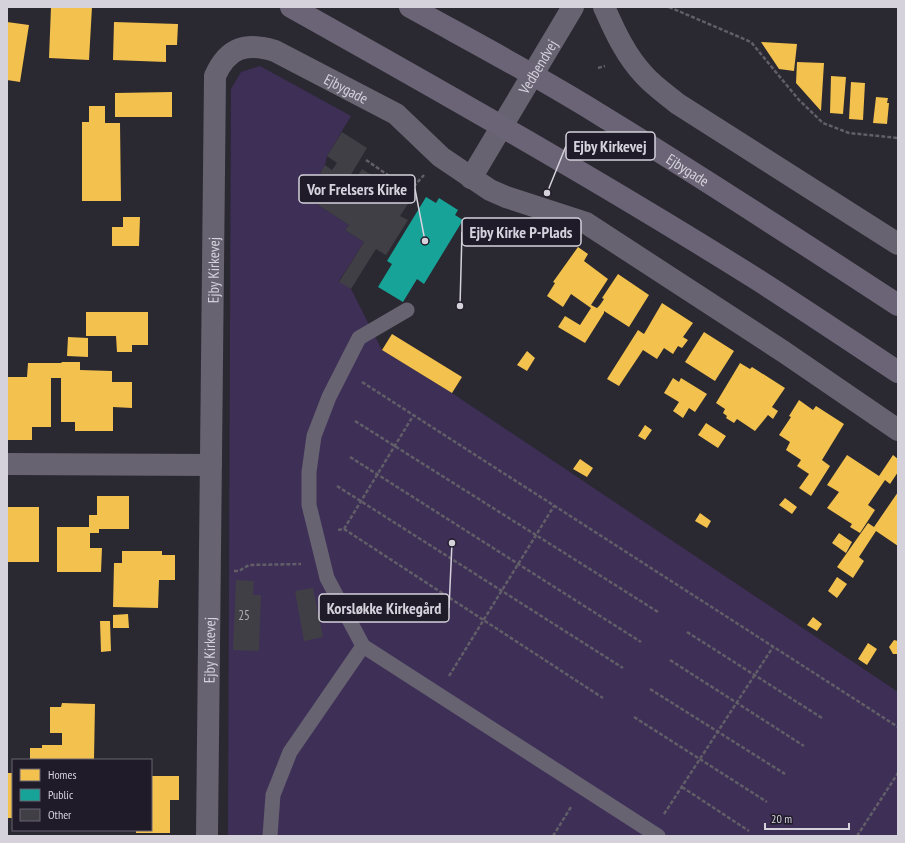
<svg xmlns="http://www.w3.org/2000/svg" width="905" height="843" font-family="'PT Sans Narrow',sans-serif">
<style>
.green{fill:#3e2f57}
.homes{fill:#f2c14e}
.public{fill:#17a398}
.building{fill:#413f46}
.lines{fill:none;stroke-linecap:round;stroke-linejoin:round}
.path{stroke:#615e68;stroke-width:2.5;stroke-dasharray:4 2;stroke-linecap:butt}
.lane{stroke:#676371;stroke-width:15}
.street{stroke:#676371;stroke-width:22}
.secondary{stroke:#6b6476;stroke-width:22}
.labels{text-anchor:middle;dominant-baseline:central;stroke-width:4;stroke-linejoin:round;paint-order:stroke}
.number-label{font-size:13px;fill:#b0adb6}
.street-label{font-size:15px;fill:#d5d2dc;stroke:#201b29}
.leader{fill:none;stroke:#d5d2dc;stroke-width:1.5}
.callout-dot{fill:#d5d2dc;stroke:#201b29;stroke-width:1.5}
.callout{fill:#201b29;stroke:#d5d2dc;stroke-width:1.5}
.callout-label{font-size:16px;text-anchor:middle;font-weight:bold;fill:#d5d2dc}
</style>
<rect width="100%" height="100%" fill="#2a2830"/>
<path class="green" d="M 260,66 L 351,116 L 327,156 L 325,165 L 320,173 L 333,181 L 318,205 L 349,225 L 345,230 L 364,242 L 339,281 L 351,289 L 382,350 L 452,393 L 898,692 L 898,836 L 228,836 L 231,89 L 241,72 Z"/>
<path class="homes" d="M 51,7 L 92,7 L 89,60 L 49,58 Z
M 7,22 L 29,25 L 20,82 L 7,80 Z
M 114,22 L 178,24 L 177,45 L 166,45 L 166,62 L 113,60 Z
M 761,42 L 797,44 L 794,71 L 779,69 Z
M 797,62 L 824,63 L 821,111 L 796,83 Z
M 831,76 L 846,77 L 843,114 L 830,113 Z
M 851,82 L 865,83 L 863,120 L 849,119 Z
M 172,92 L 172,117 L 115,117 L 115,93 Z
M 876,97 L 888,98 L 887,103 L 889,103 L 887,124 L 873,123 Z
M 89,106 L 105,106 L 105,123 L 120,123 L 121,201 L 82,201 L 82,122 L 89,122 Z
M 123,217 L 140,217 L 139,246 L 112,246 L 112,227 L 123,227 Z
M 578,247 L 588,254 L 584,261 L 608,279 L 591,305 L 597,308 L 600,305 L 604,299 L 602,298 L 618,274 L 649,295 L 629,327 L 604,311 L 604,313 L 585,343 L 558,327 L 565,316 L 580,325 L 591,308 L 571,294 L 563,307 L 547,296 L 555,283 L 553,282 Z
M 662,303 L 693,323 L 683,337 L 688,340 L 682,348 L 678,346 L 673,354 L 664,348 L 657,359 L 643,350 L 619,386 L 607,379 L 638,330 L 644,334 Z
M 86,312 L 148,312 L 148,345 L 132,345 L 132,352 L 117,352 L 116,336 L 86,336 Z
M 704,332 L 734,351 L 715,381 L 685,362 Z
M 392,334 L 462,377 L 452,393 L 382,350 Z
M 68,337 L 88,338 L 88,357 L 67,356 Z
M 527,351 L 535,358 L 527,371 L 517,365 Z
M 62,362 L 80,362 L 80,370 L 112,371 L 112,382 L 132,382 L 132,408 L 113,407 L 113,431 L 75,431 L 75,422 L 61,422 L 61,378 L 51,378 L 51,427 L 32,427 L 32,440 L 7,440 L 7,377 L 27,377 L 28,363 L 61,363 Z
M 740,363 L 750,369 L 752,367 L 785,388 L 772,407 L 778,411 L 773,419 L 768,415 L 755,431 L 737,419 L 734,423 L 726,418 L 727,416 L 723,413 L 725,409 L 716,403 Z
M 673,378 L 679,382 L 681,378 L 707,394 L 695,412 L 689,408 L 683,418 L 673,411 L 679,402 L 664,393 Z
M 799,400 L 813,410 L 816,406 L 844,424 L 822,460 L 830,466 L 811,496 L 799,488 L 809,474 L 797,466 L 801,460 L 786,450 L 790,442 L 779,435 L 791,417 L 789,416 Z
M 706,423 L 726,436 L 718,448 L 698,435 Z
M 645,425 L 652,430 L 645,440 L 638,436 Z
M 847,455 L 879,476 L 893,455 L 898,459 L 898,472 L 890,484 L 885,480 L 868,505 L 875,510 L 860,533 L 850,527 L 852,524 L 827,508 L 839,492 L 827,485 Z
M 580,459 L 593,468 L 587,477 L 573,469 Z
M 898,492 L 898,546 L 876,531 L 859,557 L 864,561 L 853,578 L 837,567 L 868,523 L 874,527 Z
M 97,496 L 129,496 L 129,529 L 99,529 L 99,533 L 90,533 L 90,548 L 102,548 L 101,572 L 57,572 L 57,527 L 89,527 L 89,515 L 97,515 Z
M 785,498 L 797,507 L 792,514 L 779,505 Z
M 7,507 L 39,507 L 39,562 L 7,562 Z
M 700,513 L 711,521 L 707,528 L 695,521 Z
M 839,533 L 852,542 L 846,553 L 832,543 Z
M 122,551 L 162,551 L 162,555 L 175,555 L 175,580 L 159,580 L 158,608 L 113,607 L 114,563 L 122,563 Z
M 837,577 L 847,584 L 837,598 L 828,591 Z
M 128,614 L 129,628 L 113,628 L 113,615 Z
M 813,617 L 822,624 L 817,631 L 807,625 Z
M 100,621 L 110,621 L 111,651 L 101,652 Z
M 894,640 L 898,641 L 898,654 L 893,654 L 889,647 Z
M 868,643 L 877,649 L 867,665 L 858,659 Z
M 62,703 L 95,704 L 94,760 L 30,760 L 30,748 L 42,748 L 42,745 L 62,745 L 62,733 L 50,733 L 50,707 L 61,707 Z
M 8,773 L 13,773 L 13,818 L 7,818 Z
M 151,776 L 179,776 L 179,800 L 170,800 L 170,833 L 136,833 L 136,830 L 151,830 Z"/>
<path class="public" d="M 426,197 L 436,203 L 439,198 L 458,210 L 455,215 L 463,220 L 424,284 L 417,279 L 403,302 L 378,287 L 392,264 L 387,261 Z"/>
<path class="building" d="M 342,132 L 367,148 L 347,181 L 353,184 L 362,169 L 400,193 L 405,186 L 415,193 L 400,216 L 408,220 L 386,255 L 376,249 L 351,289 L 339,282 L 364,242 L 345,230 L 349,225 L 318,205 L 333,181 L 320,173 L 325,165 L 332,170 L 337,163 L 327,156 Z
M 236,580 L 254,581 L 253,595 L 261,595 L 259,651 L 233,650 Z
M 313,588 L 323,637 L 304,641 L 295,591 Z"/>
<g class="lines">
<path class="path" d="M 669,7 L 751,42 L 799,100 L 823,123 L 849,133 L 898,138
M 598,68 L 605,66
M 366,160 L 398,182 L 415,185 L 424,175
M 362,382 L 898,727
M 355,421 L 658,612
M 350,457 L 641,642
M 337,486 L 623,668
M 344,529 L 413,416
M 338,530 L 344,529 L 603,698
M 234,571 L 239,571 L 249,565 L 301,564
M 687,632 L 822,718
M 670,660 L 804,746
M 449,676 L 554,506
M 650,689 L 785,774
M 634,717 L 767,802
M 682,787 L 749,831
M 664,814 L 773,647
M 553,836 L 571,807
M 857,836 L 898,773"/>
<path class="lane" d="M 407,310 L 359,338 L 329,397 L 314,436 L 309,472 L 309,505 L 327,578 L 363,646 L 658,836
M 270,836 L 273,795 L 290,752 L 363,646"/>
<g class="street">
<path d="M 604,7 C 615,32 626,56 645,76 C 654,86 667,95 678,104 L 898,244"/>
<path id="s1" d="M 471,178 L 573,7"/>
<path d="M 7,464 L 211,465"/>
<path id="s2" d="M 207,836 L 215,76 C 228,47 246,42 275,51 L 396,114 L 441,157 L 490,190 L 506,197 L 586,223 L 784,352 L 898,430"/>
</g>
<g class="secondary">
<path d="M 291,7 C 448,95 605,184 758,280 C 805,310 851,341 898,372"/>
<path id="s3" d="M 410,7 C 475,43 540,77 602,116 C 702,177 800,241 898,305"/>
</g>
</g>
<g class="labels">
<g class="number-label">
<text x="244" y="615">25</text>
</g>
<g class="street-label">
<text stroke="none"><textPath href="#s1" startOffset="130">Vedbendvej</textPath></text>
<text stroke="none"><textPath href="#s2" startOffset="914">Ejbygade</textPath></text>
<text stroke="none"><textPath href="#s3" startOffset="322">Ejbygade</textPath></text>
<text stroke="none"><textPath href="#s2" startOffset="566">Ejby Kirkevej</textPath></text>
<text stroke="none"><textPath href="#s2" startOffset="186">Ejby Kirkevej</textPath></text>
</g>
</g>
<path class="leader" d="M547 193L566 146M425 241L415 189M460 306L462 232M452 543L449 608"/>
<g class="callout-dot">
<circle cx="547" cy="193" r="4"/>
<circle cx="425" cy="241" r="4"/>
<circle cx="460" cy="306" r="4"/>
<circle cx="452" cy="543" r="4"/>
</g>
<g class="callout">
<rect x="566" y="132" width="89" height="28" rx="4"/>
<rect x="299" y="175" width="116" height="28" rx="4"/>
<rect x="462" y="218" width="119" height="28" rx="4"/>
<rect x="319" y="594" width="130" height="28" rx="4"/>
</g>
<g class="callout-label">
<text x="610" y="152">Ejby Kirkevej</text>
<text x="357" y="195">Vor Frelsers Kirke</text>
<text x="521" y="238">Ejby Kirke P-Plads</text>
<text x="384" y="614">Korsløkke Kirkegård</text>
</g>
<rect width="905" height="843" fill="none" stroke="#d5d2dc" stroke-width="16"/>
<rect x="12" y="759" width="140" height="72" fill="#201b29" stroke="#686471"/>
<rect x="20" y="769" width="20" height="12" fill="#f2c14e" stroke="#686471"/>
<text x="48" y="779" font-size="12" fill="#d5d2dc">Homes</text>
<rect x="20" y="789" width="20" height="12" fill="#17a398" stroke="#686471"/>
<text x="48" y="799" font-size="12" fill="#d5d2dc">Public</text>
<rect x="20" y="809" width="20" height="12" fill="#413f46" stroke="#686471"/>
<text x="48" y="819" font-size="12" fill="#d5d2dc">Other</text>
<path d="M765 823v6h84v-6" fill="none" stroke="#d5d2dc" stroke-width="2"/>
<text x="771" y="823" font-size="12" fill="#d5d2dc" stroke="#201b29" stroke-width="3" paint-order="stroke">20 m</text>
</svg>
